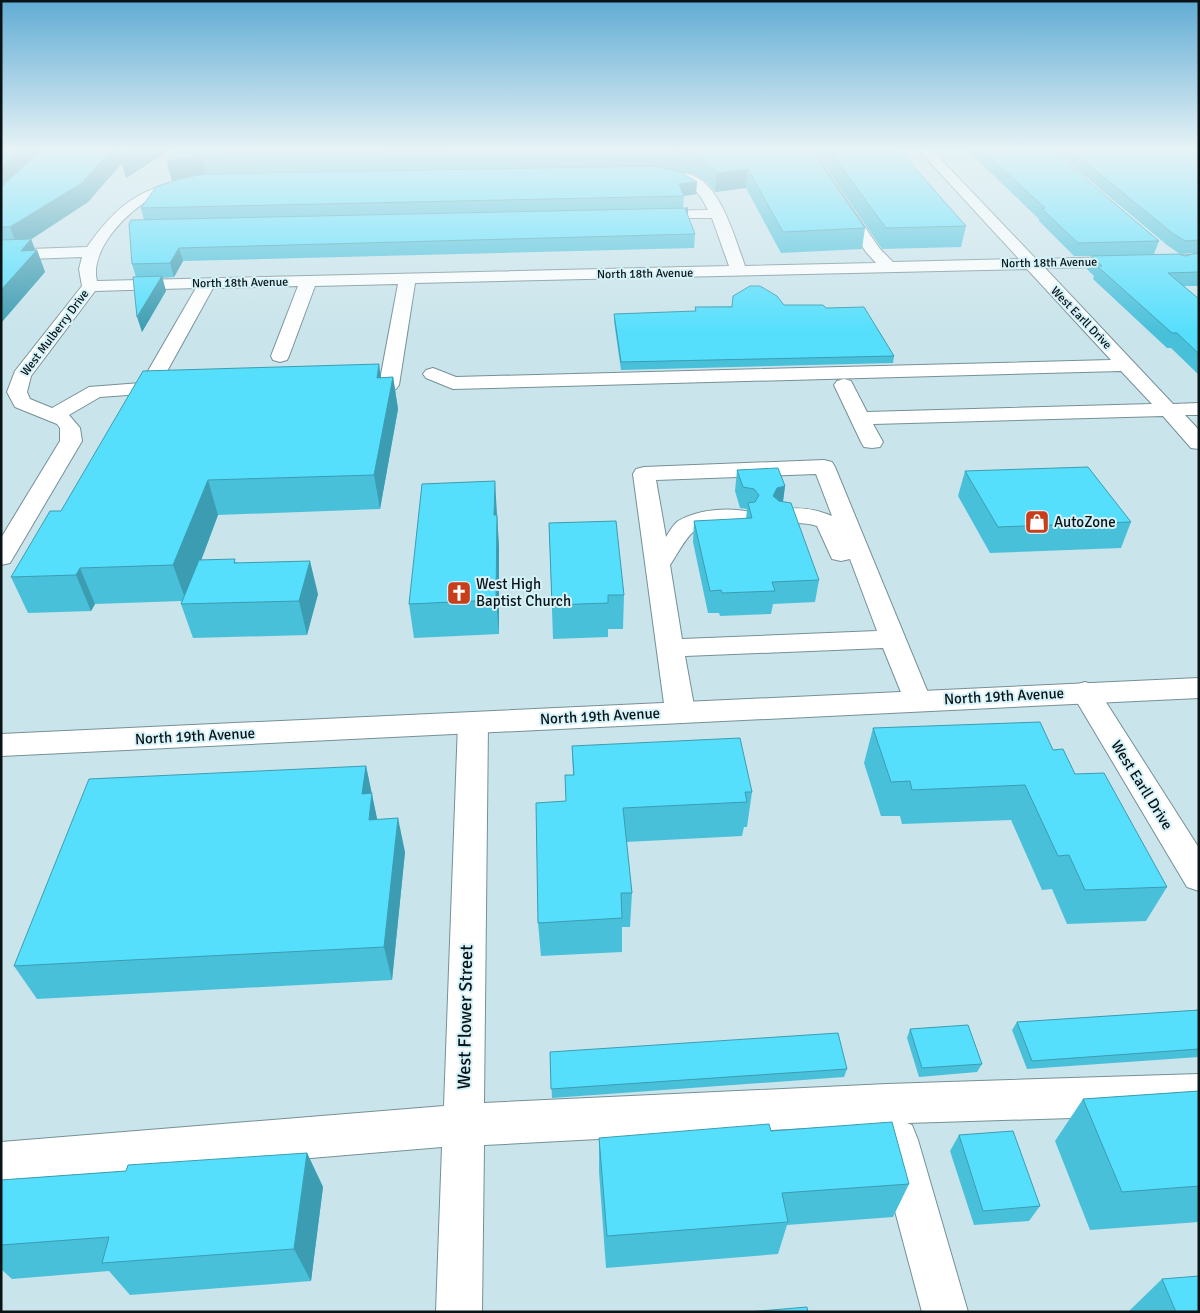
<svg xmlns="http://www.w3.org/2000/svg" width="1200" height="1313" font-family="Signika,sans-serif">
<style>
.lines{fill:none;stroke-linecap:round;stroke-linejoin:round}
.minor-casing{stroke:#769096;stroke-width:2}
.major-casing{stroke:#769096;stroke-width:2}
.minor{fill:#fff;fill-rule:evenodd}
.major{fill:#fff;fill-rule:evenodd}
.wall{fill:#49c0da}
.shaded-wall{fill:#3c9cb1}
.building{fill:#55dffd;stroke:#3c9cb1}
.labels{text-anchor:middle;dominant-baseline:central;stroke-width:4;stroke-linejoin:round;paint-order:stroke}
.far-street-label{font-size:12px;fill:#091316;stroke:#d6f2f9}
.poi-label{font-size:15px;fill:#091316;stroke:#d6f2f9;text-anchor:start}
.street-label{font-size:15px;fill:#091316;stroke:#d6f2f9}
.near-street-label{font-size:18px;fill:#091316;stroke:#d6f2f9}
</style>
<rect width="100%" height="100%" fill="#c9e4eb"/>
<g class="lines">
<defs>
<path id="minor" d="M 797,148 L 810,148 L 880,249 L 893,262 L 1019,259 L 917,148 L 930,148 L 1036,259 L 1199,255 L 1199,265 L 1045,268 L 1173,404 L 1199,403 L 1199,415 L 1185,415 L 1199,430 L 1199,449 L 1191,448 L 1163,416 L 873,424 L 883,442 L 880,447 L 872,448 L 864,447 L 861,442 L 834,385 L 837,381 L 844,379 L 851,381 L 867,412 L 1152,404 L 1121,371 L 453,389 L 426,378 L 423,374 L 426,370 L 433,368 L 456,377 L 1111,360 L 1027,269 L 415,283 L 399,385 L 396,389 L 389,391 L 382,389 L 379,385 L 398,284 L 315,286 L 289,356 L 287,360 L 280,362 L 273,360 L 271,356 L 298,286 L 213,288 L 155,393 L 100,397 L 69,415 L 80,428 L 82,441 L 13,558 L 10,563 L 1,565 L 1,538 L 60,441 L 60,428 L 57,424 L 15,407 L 7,392 L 15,371 L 82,286 L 79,269 L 82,257 L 1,260 L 1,250 L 87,247 C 115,207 138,189 186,179 L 193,183 L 191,186 C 178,189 166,191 154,197 C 128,210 89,250 97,281 L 729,266 L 712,218 L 645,218 L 643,215 L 645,212 L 650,211 L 708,210 C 694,181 685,183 656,176 L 654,173 L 656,170 L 661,169 C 673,171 687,172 698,178 C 722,191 736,241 745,266 L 876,263 L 866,252 ZM 196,288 L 141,383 L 89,387 L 52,408 L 30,399 L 27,392 L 31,376 L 95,291 Z
M 824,460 L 832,462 L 835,467 L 931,700 L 927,707 L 917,710 L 907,707 L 883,648 L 685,656 L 695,711 L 690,718 L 680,721 L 670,718 L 665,711 L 633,474 L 636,469 L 644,467 ZM 816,474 L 832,516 C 813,508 796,506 776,511 L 772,516 L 776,521 C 790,525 803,521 817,526 L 832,559 L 841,561 L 850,559 L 877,631 L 682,639 L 670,565 C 677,555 684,540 693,532 C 709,520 733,526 751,522 L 755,517 L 751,512 C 729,507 698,509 678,521 C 673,525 669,532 666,537 L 656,480 Z
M 1085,682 L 1095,685 L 1199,848 L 1199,891 L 1187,887 L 1071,692 L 1075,685 Z
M 473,712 L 483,716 L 488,723 L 484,1103 L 887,1084 L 1199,1074 L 1199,1114 L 907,1123 L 912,1125 L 918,1140 L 968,1312 L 922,1312 L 876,1140 L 882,1125 L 885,1124 L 484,1145 L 482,1312 L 436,1312 L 442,1147 L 1,1184 L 1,1142 L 444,1106 L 458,723 L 463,716 Z"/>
<path id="major" d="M 1199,678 L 1199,698 L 1,756 L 1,734 Z"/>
</defs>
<use href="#minor" class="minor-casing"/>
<use href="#major" class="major-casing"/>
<use href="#minor" class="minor"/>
<use href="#major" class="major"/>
</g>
<path class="wall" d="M 1,148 L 173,148 L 126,178 L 122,163 L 88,202 L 31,239 L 35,250 L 37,250 L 45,272 L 1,323 Z
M 177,148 L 810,148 L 865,228 L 862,249 L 781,253 L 746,188 L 715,192 L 708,183 L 694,174 L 680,171 L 696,194 L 684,196 L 683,208 L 688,216 L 695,234 L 694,248 L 183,261 L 174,277 L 162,278 L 166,291 L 142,332 L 136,277 L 132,264 L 144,220 L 141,208 L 172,181 L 167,162 Z
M 812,148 L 897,148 L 966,226 L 961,247 L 882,249 Z
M 965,148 L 1049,148 L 1159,241 L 1154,254 L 1186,256 L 1199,253 L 1199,286 L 1184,286 L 1199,299 L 1199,375 L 1171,348 L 1167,348 L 1093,279 L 1094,276 L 1087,269 L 1092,256 L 1074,256 L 1039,221 L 1039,219 Z
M 1051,148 L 1199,148 L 1199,253 L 1180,254 L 1167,245 Z
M 784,305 L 826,308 L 894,356 L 893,363 L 621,370 L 614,321 L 614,314 L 695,311 L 695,307 Z
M 393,377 L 398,409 L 380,509 L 218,515 L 201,560 L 236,562 L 318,594 L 307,635 L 193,638 L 181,604 L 182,601 L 95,604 L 91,611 L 28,613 L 11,577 L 61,511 L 381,378 Z
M 737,470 L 785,486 L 783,502 L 819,580 L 815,602 L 773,604 L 771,614 L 720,616 L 719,613 L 708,613 L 693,542 L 694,521 L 746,519 L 747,509 L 740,508 L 735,491 Z
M 965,471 L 1131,522 L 1121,548 L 990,553 L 958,496 Z
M 497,514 L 499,548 L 499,634 L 414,638 L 409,604 Z
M 549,523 L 624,595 L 623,629 L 608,629 L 608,637 L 553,639 Z
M 873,728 L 1053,750 L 1075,774 L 1167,887 L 1146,921 L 1067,924 L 1052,889 L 1042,890 L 1011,820 L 902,824 L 900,816 L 881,816 L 864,763 Z
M 572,746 L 752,792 L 747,827 L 744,827 L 742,836 L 626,842 L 632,893 L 630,927 L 622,927 L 622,952 L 541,956 L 538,923 L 566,801 L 573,775 Z
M 366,766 L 377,819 L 405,852 L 392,980 L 37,999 L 14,966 Z
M 1199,1010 L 1199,1057 L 1027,1069 L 1012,1030 L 1017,1022 Z
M 910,1029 L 982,1064 L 977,1072 L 919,1077 L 907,1038 Z
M 550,1052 L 847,1069 L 844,1077 L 552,1098 Z
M 1199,1091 L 1199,1222 L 1090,1230 L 1055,1141 L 1083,1099 Z
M 771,1131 L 909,1184 L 893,1217 L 787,1225 L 778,1254 L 606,1268 L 599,1172 L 599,1138 Z
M 959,1135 L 1040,1206 L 1029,1221 L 974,1225 L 950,1151 Z
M 307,1153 L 323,1187 L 311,1281 L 130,1295 L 109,1271 L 12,1279 L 1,1269 L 1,1180 L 126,1171 Z
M 1162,1279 L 1199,1312 L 1128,1312 Z"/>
<path class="shaded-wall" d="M 23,148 L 50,148 L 1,193 L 1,167 Z
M 113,148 L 173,148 L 126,178 L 122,163 L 88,202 L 18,248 L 10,227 Z
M 201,155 L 206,174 L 172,181 L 167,162 Z
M 748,169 L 746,188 L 715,192 L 717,173 Z
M 697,182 L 696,194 L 684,196 L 679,184 Z
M 685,208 L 688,208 L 688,220 Z
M 31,239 L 36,252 L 37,250 L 45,272 L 1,323 L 1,290 L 21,251 Z
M 179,248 L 183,261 L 174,277 L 170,263 Z
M 162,276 L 166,291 L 142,332 L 137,317 Z
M 379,364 L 384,396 L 377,378 Z
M 393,377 L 398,409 L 380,509 L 374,475 Z
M 208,480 L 218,515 L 186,601 L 173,565 Z
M 495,481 L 499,548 L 499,634 L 496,600 L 494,515 Z
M 785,486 L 782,508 L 773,496 L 777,488 Z
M 310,561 L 318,594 L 307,635 L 299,601 Z
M 80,568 L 95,604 L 91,611 L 76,575 Z
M 366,766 L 379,828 L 377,854 L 362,794 Z
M 398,818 L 405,852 L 392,980 L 384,947 Z
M 307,1153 L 323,1187 L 311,1281 L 294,1249 Z"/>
<path class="building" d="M 1,148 L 23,148 L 1,167 Z
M 44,148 L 113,148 L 82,183 L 10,227 L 1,227 L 1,187 Z
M 120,148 L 138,148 L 121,159 Z
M 177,148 L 603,148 L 201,155 L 167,162 Z
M 659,148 L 810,148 L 865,228 L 783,232 L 748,169 L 717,173 L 709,164 L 695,155 Z
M 827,148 L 897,148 L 966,226 L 886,228 Z
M 980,148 L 1049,148 L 1159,241 L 1078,243 L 1042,209 L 1045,208 Z
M 1068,148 L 1199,148 L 1199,240 L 1185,241 L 1172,233 Z
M 653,166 L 679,171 L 697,182 L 679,184 L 684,196 L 141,208 L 156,187 L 179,179 L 203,174 Z
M 685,208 L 695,234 L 179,248 L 170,263 L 132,264 L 129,224 L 131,220 L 688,208 Z
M 31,239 L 21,251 L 37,250 L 1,290 L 1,240 Z
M 1199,253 L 1199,272 L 1168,273 L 1199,299 L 1199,354 L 1177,333 L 1172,333 L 1097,266 L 1102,266 L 1092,256 L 1178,254 L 1186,256 L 1192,254 Z
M 162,276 L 137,317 L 133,277 Z
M 750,286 L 760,286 L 777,296 L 784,305 L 823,305 L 826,308 L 864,307 L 894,356 L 621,362 L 614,314 L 696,311 L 695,307 L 732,307 L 733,296 Z
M 379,364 L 377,378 L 393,377 L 374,475 L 208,480 L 173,565 L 80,568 L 76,575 L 11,577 L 50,511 L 61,511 L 143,371 Z
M 1088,467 L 1131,522 L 998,527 L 965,471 Z
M 778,468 L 785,486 L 777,488 L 773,496 L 779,501 L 791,503 L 819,580 L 772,582 L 775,591 L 722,593 L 721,590 L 710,591 L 694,521 L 752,518 L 748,503 L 755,502 L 759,495 L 754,489 L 743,487 L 737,470 Z
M 495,481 L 494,515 L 497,515 L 496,600 L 409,604 L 422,484 Z
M 616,521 L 624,595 L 608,595 L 608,603 L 552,605 L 549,523 Z
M 235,559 L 234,563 L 310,561 L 299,601 L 181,604 L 199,560 Z
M 1040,722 L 1053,750 L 1063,749 L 1075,774 L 1104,773 L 1167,887 L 1085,890 L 1069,855 L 1058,856 L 1025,785 L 912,790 L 910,781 L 891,782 L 873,728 Z
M 740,738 L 752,792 L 745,792 L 747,802 L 623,808 L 632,893 L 621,893 L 622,918 L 538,923 L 536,803 L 566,801 L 565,775 L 574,775 L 572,746 Z
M 366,766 L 362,794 L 372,793 L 369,820 L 398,818 L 384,947 L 14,966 L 89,779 Z
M 1199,1010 L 1199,1049 L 1032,1061 L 1017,1022 Z
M 968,1025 L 982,1064 L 922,1068 L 910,1029 Z
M 838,1033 L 847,1069 L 551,1089 L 550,1052 Z
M 1199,1091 L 1199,1186 L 1122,1192 L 1083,1099 Z
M 892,1122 L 909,1184 L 782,1193 L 788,1222 L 607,1236 L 599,1138 L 769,1124 L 771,1131 Z
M 1013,1131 L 1040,1206 L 983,1211 L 959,1135 Z
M 307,1153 L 294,1249 L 102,1263 L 109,1237 L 1,1245 L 1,1180 L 126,1171 L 128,1165 Z
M 1199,1276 L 1199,1312 L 1176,1312 L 1162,1279 Z
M 807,1307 L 808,1312 L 748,1312 Z"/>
<linearGradient id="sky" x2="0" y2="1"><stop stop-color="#61acd4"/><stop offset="0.45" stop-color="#e7f3f6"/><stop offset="1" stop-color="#e7f3f6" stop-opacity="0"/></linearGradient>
<rect width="1200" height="332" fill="url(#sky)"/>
<defs>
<symbol id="shop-square" viewBox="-11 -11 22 22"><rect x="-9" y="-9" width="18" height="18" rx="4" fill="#c83e1a" stroke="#d6f2f9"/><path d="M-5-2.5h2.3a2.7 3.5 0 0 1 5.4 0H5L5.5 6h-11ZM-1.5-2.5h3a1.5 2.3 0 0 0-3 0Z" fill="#fff"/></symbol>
<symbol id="church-square" viewBox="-11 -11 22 22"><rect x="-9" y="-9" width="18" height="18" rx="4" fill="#c83e1a" stroke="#d6f2f9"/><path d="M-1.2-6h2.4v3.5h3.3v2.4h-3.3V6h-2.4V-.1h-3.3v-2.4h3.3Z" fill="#fff"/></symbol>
</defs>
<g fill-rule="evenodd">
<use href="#shop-square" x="1023" y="508" width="28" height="28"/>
<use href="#church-square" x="445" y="579" width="28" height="28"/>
</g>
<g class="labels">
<g class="far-street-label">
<text transform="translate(1049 263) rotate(-1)">North 18th Avenue</text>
<text transform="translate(645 274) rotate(-1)">North 18th Avenue</text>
<text transform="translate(240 283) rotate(-1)">North 18th Avenue</text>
<text transform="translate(1081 318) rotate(46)">West Earll Drive</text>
<text transform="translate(55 333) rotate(-53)">West Mulberry Drive</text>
</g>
<g class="poi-label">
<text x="1054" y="522">AutoZone</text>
<text x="476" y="584">West High<tspan x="476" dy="17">Baptist Church</tspan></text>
</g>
<g class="street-label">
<text transform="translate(1004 696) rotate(-3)">North 19th Avenue</text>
<text transform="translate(600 716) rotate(-3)">North 19th Avenue</text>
<text transform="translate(195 736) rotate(-3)">North 19th Avenue</text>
<text transform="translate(1142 785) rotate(58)">West Earll Drive</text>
</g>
<g class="near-street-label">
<text transform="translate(465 1017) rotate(-89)">West Flower Street</text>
</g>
</g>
<rect width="1200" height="1313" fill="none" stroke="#091316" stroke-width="5"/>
</svg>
